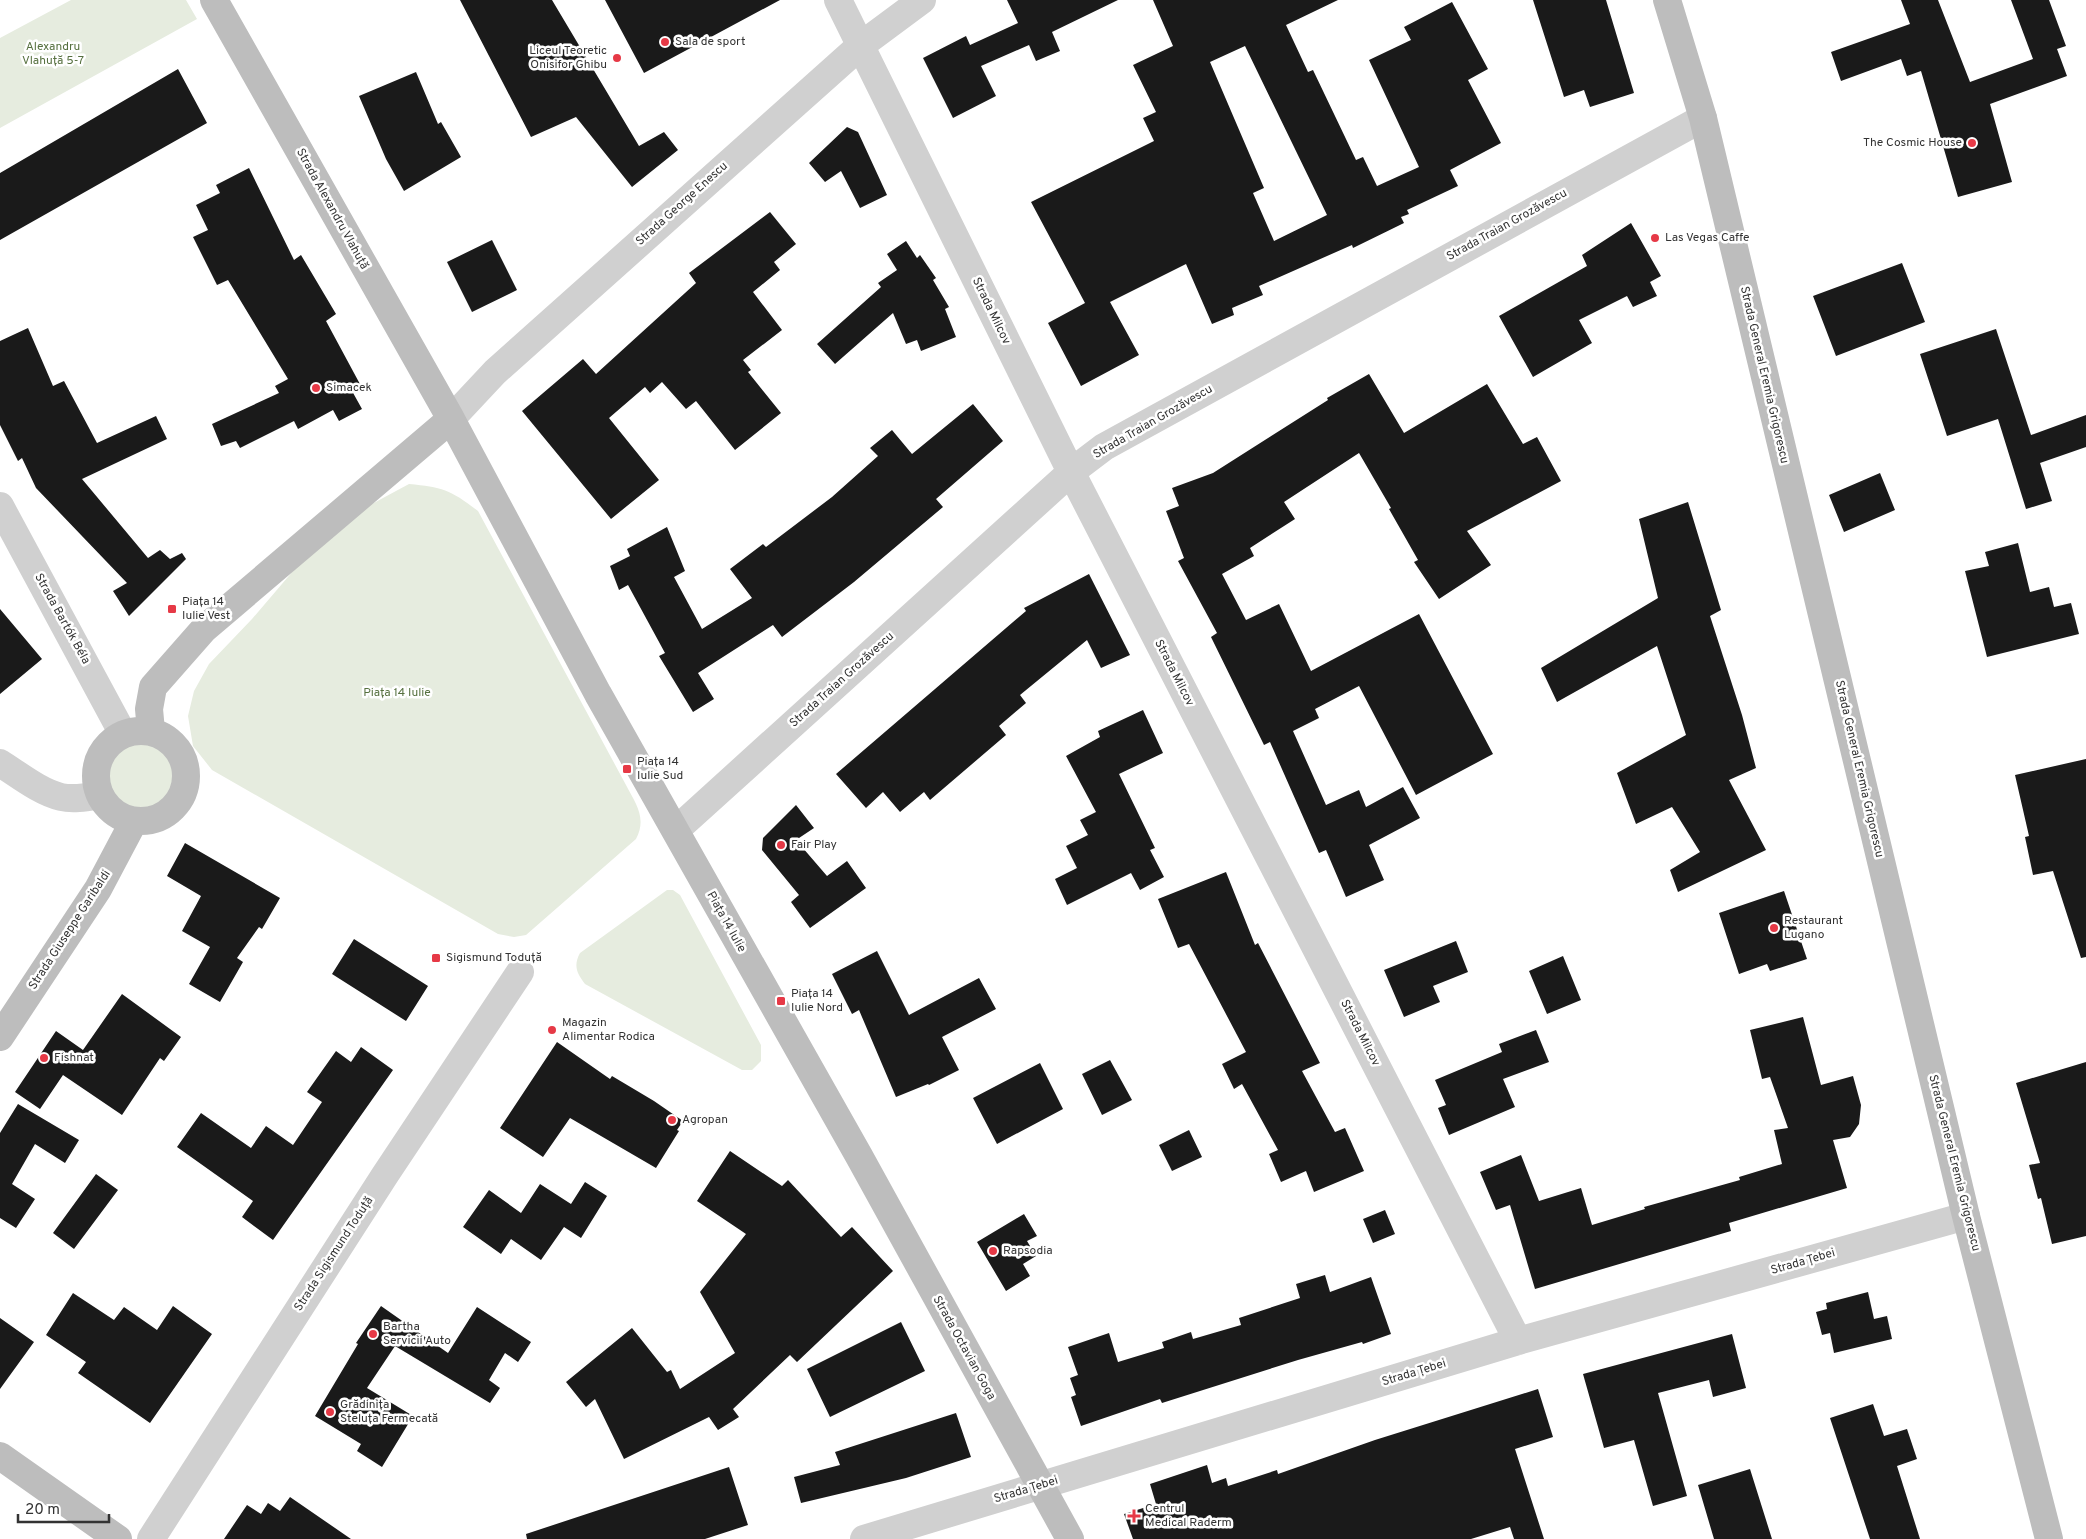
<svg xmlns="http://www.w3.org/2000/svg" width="2086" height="1539" font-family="Overpass,sans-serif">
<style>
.green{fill:#e6ecdf}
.building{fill:#1a1a1a;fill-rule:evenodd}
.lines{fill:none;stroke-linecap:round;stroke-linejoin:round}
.street{stroke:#d0d0d0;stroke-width:28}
.secondary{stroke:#bdbdbd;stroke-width:28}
.poi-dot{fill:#e63946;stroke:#fff;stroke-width:2}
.labels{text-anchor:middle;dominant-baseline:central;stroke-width:5;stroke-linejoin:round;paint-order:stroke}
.poi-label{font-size:12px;fill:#333;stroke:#fff;text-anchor:start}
.park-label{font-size:12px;fill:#56703f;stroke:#fff}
.street-label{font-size:12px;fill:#333;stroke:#fff}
</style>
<rect width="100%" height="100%" fill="#fff"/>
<path class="green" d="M 71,0 L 186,0 L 197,19 L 0,128 L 0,38 Z
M 409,484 C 442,487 451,490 478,511 L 626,785 C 636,804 647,818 636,839 L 526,935 L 514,937 L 498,934 L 212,770 L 193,746 L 188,716 L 194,691 L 209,664 L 252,619 L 299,564 L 357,512 Z
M106 776a36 36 0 1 1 72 0a36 36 0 1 1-72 0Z
M 667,890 L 673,890 L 680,895 L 761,1045 L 761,1061 L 752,1070 L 742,1070 L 585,984 C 577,973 573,966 580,953 Z"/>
<path class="building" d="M 460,0 L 552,0 L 639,146 L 664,132 L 678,150 L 632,187 L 576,117 L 531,137 Z
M 605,0 L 780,0 L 644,73 Z
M 1007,0 L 1118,0 L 1052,32 L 1060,51 L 1036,61 L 1029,45 L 981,66 L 996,96 L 953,118 L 923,58 L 966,36 L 970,45 L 1018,23 Z
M 1153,0 L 1338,0 L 1286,25 L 1308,72 L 1313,70 L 1356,160 L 1363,157 L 1377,186 L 1419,167 L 1369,60 L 1411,40 L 1404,27 L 1452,2 L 1488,69 L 1468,80 L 1501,143 L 1450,170 L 1458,186 L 1407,210 L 1409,214 L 1401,217 L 1404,223 L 1353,248 L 1352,245 L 1259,286 L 1263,295 L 1232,308 L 1234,315 L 1212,324 L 1186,264 L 1110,302 L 1139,355 L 1081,386 L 1048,323 L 1085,303 L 1031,202 L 1154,141 L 1143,118 L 1156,112 L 1133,65 L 1173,46 ZM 1245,46 L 1327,215 L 1274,241 L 1253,193 L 1264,188 L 1210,62 Z
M 1533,0 L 1606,0 L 1634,93 L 1590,107 L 1584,90 L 1564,97 Z
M 1901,0 L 1938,0 L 1970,82 L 2033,59 L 2011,0 L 2049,0 L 2066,46 L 2057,49 L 2067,76 L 1990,104 L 2012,182 L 1958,197 L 1921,71 L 1907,76 L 1901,59 L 1841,81 L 1831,52 L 1910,24 Z
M 178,69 L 207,123 L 0,240 L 0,173 Z
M 416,72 L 438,124 L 441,122 L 461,157 L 404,191 L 386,159 L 359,96 Z
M 847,127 L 858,132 L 887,195 L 860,208 L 841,171 L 825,182 L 809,163 Z
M 249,168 L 294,260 L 301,255 L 336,314 L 326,321 L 361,386 L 352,391 L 362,409 L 339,421 L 333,410 L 298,429 L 294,421 L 240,448 L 236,441 L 221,446 L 212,424 L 279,393 L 275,386 L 288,379 L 228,280 L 217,285 L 193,237 L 208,230 L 196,205 L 220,193 L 216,185 Z
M 770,212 L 796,244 L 774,262 L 780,270 L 753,292 L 782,330 L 743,360 L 751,370 L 748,372 L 781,413 L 735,450 L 696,401 L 686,409 L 662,382 L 650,393 L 645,387 L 609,418 L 659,480 L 611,519 L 522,411 L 583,359 L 596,374 L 696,283 L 689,273 Z
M 1631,223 L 1661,276 L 1650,282 L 1657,296 L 1633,307 L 1627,296 L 1579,320 L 1592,343 L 1533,377 L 1499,316 L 1587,266 L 1582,255 Z
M 492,240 L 517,290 L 472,312 L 447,262 Z
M 906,241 L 917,258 L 920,255 L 936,278 L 933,280 L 949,307 L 945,309 L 956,337 L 921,351 L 917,340 L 906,344 L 893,313 L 835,364 L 817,344 L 881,287 L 878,283 L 897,270 L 887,254 Z
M 1902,263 L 1925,322 L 1836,356 L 1813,296 Z
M 28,328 L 53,386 L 64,381 L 97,443 L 156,416 L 167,439 L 82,479 L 148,558 L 160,550 L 170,559 L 182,553 L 186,559 L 129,616 L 113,591 L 127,583 L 36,488 L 22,458 L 18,461 L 0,425 L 0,341 Z
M 1996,329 L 2031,435 L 2086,415 L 2086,447 L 2040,463 L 2052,501 L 2026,509 L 1998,419 L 1947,436 L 1920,354 Z
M 1369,374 L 1404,433 L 1487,384 L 1523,444 L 1537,437 L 1561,481 L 1467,531 L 1491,565 L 1439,599 L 1414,562 L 1418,560 L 1389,509 L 1391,508 L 1359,453 L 1284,502 L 1295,519 L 1250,548 L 1254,556 L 1222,574 L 1246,620 L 1279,604 L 1311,671 L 1419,614 L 1493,754 L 1416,795 L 1359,686 L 1315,709 L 1319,718 L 1293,731 L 1326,805 L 1359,790 L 1366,807 L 1403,787 L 1420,818 L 1369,845 L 1384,880 L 1346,897 L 1326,850 L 1319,853 L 1270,742 L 1264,745 L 1211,637 L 1217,633 L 1178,561 L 1184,558 L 1166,511 L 1179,506 L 1172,488 L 1213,473 L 1328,400 L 1327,398 Z
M 973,404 L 1003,441 L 936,499 L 943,507 L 854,582 L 782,637 L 773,625 L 698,673 L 714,699 L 693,712 L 659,656 L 665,653 L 628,585 L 619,590 L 610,566 L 630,556 L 627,549 L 667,527 L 685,571 L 674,577 L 702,629 L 752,598 L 730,569 L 763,544 L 766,547 L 832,497 L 878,456 L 870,448 L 892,430 L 912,454 Z
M 1880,473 L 1895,510 L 1844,532 L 1829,495 Z
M 1688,502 L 1721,610 L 1710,616 L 1742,715 L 1756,768 L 1729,780 L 1766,850 L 1678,892 L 1670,870 L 1700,852 L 1672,807 L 1636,824 L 1617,773 L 1686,735 L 1657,646 L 1557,702 L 1541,668 L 1658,598 L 1639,519 Z
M 2018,543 L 2030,592 L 2049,587 L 2054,607 L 2071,603 L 2079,634 L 1987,657 L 1965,571 L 1989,566 L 1985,552 Z
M 1089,574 L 1130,655 L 1101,668 L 1087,640 L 1020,695 L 1026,703 L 999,726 L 1006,735 L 930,800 L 924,792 L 900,812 L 883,792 L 866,808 L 836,774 L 1026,611 L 1024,608 Z
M 0,609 L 42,659 L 0,694 Z
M 1143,710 L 1163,753 L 1119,774 L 1155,848 L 1150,850 L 1164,877 L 1140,890 L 1131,873 L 1067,905 L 1055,879 L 1077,868 L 1066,846 L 1088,835 L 1080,820 L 1096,812 L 1066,756 L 1100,737 L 1098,731 Z
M 2086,759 L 2086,957 L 2081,958 L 2053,871 L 2033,875 L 2025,837 L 2029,836 L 2015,775 Z
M 796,805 L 814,828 L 796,840 L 827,876 L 847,861 L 866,888 L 810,928 L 791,902 L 799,895 L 762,850 L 763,838 Z
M 185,843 L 280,898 L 262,929 L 259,927 L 237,958 L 243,962 L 220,1002 L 189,984 L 210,947 L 182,931 L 201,896 L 167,876 Z
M 1226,872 L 1255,945 L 1258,943 L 1320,1063 L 1302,1071 L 1335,1132 L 1345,1128 L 1364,1171 L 1314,1192 L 1306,1171 L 1281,1182 L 1269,1154 L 1278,1150 L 1242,1084 L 1234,1089 L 1222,1064 L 1246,1052 L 1189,944 L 1178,948 L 1158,899 Z
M 1784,891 L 1807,959 L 1770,971 L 1767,964 L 1739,974 L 1719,913 Z
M 354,939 L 428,986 L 406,1021 L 332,974 Z
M 1456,941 L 1468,972 L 1433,986 L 1440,1002 L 1404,1017 L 1384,970 Z
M 877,951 L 909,1015 L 979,978 L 996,1009 L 942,1037 L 959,1070 L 929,1085 L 928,1084 L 896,1097 L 859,1010 L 852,1014 L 832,974 Z
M 1563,956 L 1581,1000 L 1547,1014 L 1529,971 Z
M 122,994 L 181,1037 L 164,1061 L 160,1058 L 122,1115 L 63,1075 L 40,1109 L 15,1092 L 56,1031 L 83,1050 Z
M 1803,1017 L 1821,1085 L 1853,1076 L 1861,1105 L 1859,1124 L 1850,1137 L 1833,1140 L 1847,1188 L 1729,1223 L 1731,1231 L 1535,1289 L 1510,1205 L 1496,1210 L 1480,1172 L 1521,1155 L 1539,1201 L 1581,1188 L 1592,1225 L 1645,1209 L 1644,1207 L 1740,1180 L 1739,1177 L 1782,1164 L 1774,1130 L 1788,1128 L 1770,1077 L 1762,1079 L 1750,1030 Z
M 1536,1030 L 1549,1062 L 1503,1079 L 1515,1107 L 1449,1135 L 1438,1108 L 1446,1105 L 1435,1080 L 1502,1052 L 1499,1044 Z
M 557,1042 L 610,1079 L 612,1076 L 654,1101 L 683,1121 L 677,1130 L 679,1131 L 656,1168 L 570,1118 L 543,1157 L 500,1128 Z
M 361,1047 L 393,1070 L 273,1240 L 242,1217 L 253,1201 L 177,1147 L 201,1113 L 251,1148 L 266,1126 L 293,1145 L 322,1102 L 307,1092 L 336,1051 L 351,1062 Z
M 1110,1060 L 1132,1100 L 1102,1115 L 1082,1074 Z
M 2086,1062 L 2086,1236 L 2052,1244 L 2041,1198 L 2038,1199 L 2029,1165 L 2040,1163 L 2016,1083 Z
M 1040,1063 L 1063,1109 L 997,1144 L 973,1098 Z
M 18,1104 L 79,1140 L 65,1163 L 35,1144 L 12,1184 L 35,1199 L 16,1228 L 0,1218 L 0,1133 Z
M 1189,1130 L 1202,1157 L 1172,1171 L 1159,1145 Z
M 730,1151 L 782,1186 L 788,1180 L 841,1237 L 852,1227 L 893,1271 L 797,1362 L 790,1355 L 733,1409 L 739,1417 L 718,1430 L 709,1417 L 624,1459 L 595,1399 L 586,1407 L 566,1382 L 632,1328 L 667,1372 L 671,1370 L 680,1389 L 735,1353 L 700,1292 L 746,1234 L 697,1201 Z
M 96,1174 L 118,1190 L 74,1249 L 53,1233 Z
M 585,1182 L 607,1196 L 581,1238 L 564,1227 L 541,1260 L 511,1239 L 501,1254 L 463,1227 L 489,1190 L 521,1213 L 540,1184 L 571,1204 Z
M 1385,1210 L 1395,1234 L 1373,1243 L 1363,1219 Z
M 1024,1214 L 1037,1236 L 1027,1241 L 1036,1256 L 1023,1264 L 1030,1276 L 1006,1291 L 977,1242 Z
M 1325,1275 L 1330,1292 L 1371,1277 L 1391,1334 L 1363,1344 L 1362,1342 L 1298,1360 L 1162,1403 L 1160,1399 L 1081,1426 L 1071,1397 L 1076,1395 L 1070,1378 L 1078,1375 L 1068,1347 L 1109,1333 L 1118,1362 L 1164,1348 L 1162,1342 L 1191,1332 L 1193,1339 L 1241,1325 L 1239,1318 L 1300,1298 L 1296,1284 Z
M 1868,1292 L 1874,1319 L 1887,1316 L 1892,1339 L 1834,1353 L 1830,1333 L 1822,1335 L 1816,1312 L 1827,1309 L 1826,1303 Z
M 73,1293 L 114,1320 L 124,1307 L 157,1330 L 173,1306 L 212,1334 L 150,1423 L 78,1373 L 86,1362 L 46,1335 Z
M 381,1306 L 448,1353 L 477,1307 L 531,1342 L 518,1362 L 505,1353 L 489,1380 L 500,1388 L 490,1403 L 395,1346 L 367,1388 L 413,1416 L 382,1467 L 357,1451 L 361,1444 L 315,1416 L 358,1344 L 356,1343 Z
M 0,1318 L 34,1342 L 0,1389 Z
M 901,1322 L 925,1371 L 830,1417 L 807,1369 Z
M 1732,1334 L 1746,1388 L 1713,1397 L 1709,1380 L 1658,1393 L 1687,1496 L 1653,1506 L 1634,1440 L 1604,1448 L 1583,1374 Z
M 1538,1389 L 1553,1437 L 1515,1449 L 1544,1539 L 1514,1539 L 1510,1527 L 1471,1539 L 1133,1539 L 1124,1514 L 1156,1504 L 1150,1484 L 1207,1465 L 1212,1483 L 1226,1478 L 1228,1486 L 1277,1470 L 1278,1474 L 1375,1440 Z
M 1873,1404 L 1884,1436 L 1907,1429 L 1917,1459 L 1897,1466 L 1920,1539 L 1870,1539 L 1830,1418 Z
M 956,1413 L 971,1457 L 906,1478 L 801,1503 L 794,1477 L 840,1465 L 835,1452 Z
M 729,1467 L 748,1525 L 705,1539 L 527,1539 L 526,1534 Z
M 1750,1469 L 1772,1539 L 1714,1539 L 1698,1485 Z
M 290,1497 L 351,1539 L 224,1539 L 247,1505 L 261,1514 L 268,1503 L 280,1511 Z"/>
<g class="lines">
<path class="street" d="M 838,0 L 1071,472 L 1518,1341
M 451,419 L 495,372 L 860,46 L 922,0
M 0,506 L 123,734
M 0,763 C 19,775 40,792 61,797 C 74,800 88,797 100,795
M 676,830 L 1071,472 L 1104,447 L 1703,118
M 151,1539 L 385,1175 L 520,972
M 864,1539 L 1518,1341 L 1966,1216"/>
<path class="secondary" d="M 214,0 L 451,419 L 598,694 L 859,1156 L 1070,1539
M 1667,0 L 1703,118 L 1966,1216 L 2049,1539
M96 776a45 45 0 1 1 90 0a45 45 0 1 1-90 0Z
M 151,731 L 149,709 L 153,687 L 204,629 L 451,419
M 0,1037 L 98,889 L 134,821
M 0,1456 L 118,1539"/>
</g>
<g class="poi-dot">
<circle cx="665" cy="42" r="5"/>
<circle cx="617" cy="58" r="5"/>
<circle cx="1972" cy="143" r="5"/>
<circle cx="1655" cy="238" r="5"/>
<circle cx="316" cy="388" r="5"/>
<rect x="167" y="604" width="10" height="10" rx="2.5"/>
<rect x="622" y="764" width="10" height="10" rx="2.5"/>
<circle cx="781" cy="845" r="5"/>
<circle cx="1774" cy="928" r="5"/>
<rect x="431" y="953" width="10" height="10" rx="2.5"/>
<rect x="776" y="996" width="10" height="10" rx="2.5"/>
<circle cx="552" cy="1030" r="5"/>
<circle cx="44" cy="1058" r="5"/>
<circle cx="672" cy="1120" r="5"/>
<circle cx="993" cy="1251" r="5"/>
<circle cx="373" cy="1334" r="5"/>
<circle cx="330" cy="1412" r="5"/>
<path d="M1131.5 1508.5h5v5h5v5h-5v5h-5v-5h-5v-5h5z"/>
</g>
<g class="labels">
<g class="poi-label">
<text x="675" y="42">Sala de sport</text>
<text x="607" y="51" text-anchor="end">Liceul Teoretic<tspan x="607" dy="14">Onisifor Ghibu</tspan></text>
<text x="1962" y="143" text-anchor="end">The Cosmic House</text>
<text x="1665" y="238">Las Vegas Caffe</text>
<text x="326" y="388">Simacek</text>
<text x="182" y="602">Piața 14<tspan x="182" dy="14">Iulie Vest</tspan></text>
<text x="637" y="762">Piața 14<tspan x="637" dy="14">Iulie Sud</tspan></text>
<text x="791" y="845">Fair Play</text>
<text x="1784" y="921">Restaurant<tspan x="1784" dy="14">Lugano</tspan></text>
<text x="446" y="958">Sigismund Toduță</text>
<text x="791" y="994">Piața 14<tspan x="791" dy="14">Iulie Nord</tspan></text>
<text x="562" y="1023">Magazin<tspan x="562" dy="14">Alimentar Rodica</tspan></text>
<text x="54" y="1058">Fishnat</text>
<text x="682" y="1120">Agropan</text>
<text x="1003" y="1251">Rapsodia</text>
<text x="383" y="1327">Bartha<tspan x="383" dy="14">Servicii Auto</tspan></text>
<text x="340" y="1405">Grădinița<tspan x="340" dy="14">Steluța Fermecată</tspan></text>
<text x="1145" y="1509">Centrul<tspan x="1145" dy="14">Medical Raderm</tspan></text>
</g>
<g class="park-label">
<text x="53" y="47">Alexandru<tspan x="53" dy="14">Vlahuță 5-7</tspan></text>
<text x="397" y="693">Piața 14 Iulie</text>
</g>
<g class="street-label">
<text transform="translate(682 204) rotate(-42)">Strada George Enescu</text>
<text transform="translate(332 209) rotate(61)">Strada Alexandru Vlahuță</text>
<text transform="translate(1507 225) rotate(-29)">Strada Traian Grozăvescu</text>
<text transform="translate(991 311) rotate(64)">Strada Milcov</text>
<text transform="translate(1764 375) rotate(77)">Strada General Eremia Grigorescu</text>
<text transform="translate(1153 422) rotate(-30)">Strada Traian Grozăvescu</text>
<text transform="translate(62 619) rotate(61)">Strada Bartók Béla</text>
<text transform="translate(1174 673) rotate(63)">Strada Milcov</text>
<text transform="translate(842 680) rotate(-42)">Strada Traian Grozăvescu</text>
<text transform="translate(1859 769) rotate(77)">Strada General Eremia Grigorescu</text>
<text transform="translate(726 922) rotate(61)">Piața 14 Iulie</text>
<text transform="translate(70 930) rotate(-57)">Strada Giuseppe Garibaldi</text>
<text transform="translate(1360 1033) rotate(63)">Strada Milcov</text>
<text transform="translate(1954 1163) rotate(76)">Strada General Eremia Grigorescu</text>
<text transform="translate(334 1254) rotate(-57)">Strada Sigismund Toduță</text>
<text transform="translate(1803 1262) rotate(-16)">Strada Țebei</text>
<text transform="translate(964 1348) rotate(61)">Strada Octavian Goga</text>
<text transform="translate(1414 1373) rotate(-17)">Strada Țebei</text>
<text transform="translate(1026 1490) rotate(-17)">Strada Țebei</text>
</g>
</g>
<path d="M18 1514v8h91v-8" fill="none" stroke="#333333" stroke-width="2.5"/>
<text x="25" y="1514" font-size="15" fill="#333333" stroke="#ffffff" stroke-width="4" paint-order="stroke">20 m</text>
</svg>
